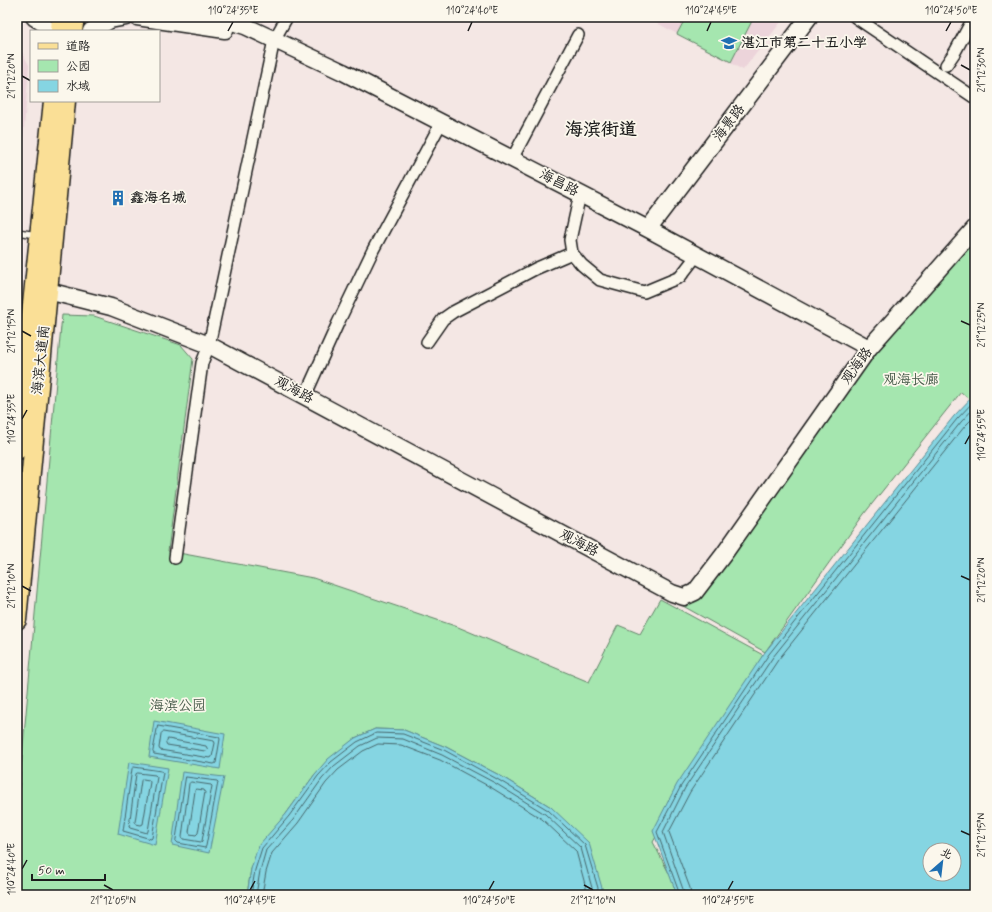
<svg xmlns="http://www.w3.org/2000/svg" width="992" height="912" font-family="Mynerve,'LXGW WenKai TC',sans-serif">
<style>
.built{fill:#ecd4da}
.green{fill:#a5e6af;stroke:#608166}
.water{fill:#85d5e2;stroke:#5b8b93;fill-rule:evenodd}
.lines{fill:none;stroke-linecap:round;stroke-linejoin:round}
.shore{stroke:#46666b;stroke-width:1}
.lane-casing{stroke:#1c1c1c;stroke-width:8}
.street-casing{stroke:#1c1c1c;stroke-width:14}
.secondary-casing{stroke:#1c1c1c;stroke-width:19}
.primary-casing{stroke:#1c1c1c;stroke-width:21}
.lane{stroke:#fbf7ec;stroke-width:5.5}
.street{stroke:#fbf7ec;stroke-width:11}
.secondary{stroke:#fbf7ec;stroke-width:16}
.primary{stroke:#fadf96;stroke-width:18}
.ticks{fill:none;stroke:#1c1c1c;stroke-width:1.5}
.labels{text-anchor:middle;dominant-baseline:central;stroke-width:3.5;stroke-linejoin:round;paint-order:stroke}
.poi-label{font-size:14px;font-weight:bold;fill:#1c1c1c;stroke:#fbf7ec;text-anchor:start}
.street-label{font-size:14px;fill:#1c1c1c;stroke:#fbf7ec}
.park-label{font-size:14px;fill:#455948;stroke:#fbf7ec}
.district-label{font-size:18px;font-weight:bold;fill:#1c1c1c;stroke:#fbf7ec}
.neatline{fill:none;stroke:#1c1c1c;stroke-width:1.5}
.ticks-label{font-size:10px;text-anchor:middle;fill:#1c1c1c}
</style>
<rect width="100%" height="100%" fill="#f4e7e4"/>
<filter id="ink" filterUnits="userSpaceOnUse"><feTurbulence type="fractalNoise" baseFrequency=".025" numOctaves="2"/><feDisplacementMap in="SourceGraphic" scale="8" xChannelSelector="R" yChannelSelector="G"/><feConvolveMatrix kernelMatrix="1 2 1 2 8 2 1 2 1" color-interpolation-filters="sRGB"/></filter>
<g filter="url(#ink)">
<path class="built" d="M 646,17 L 785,17 L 743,70 Z
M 17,43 L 29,65 L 17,218 Z"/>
<path class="green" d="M 686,17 L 754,17 L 731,62 L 677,34 Z
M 975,236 L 975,375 L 972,378 L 975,381 L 975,394 L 970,400 L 961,392 L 864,514 L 765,652 L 683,606 L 694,588 L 876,348 Z
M 62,315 L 94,316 L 181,345 L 193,359 L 168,551 L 313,578 L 458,627 L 589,682 L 618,625 L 640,634 L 660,599 L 763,655 L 653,842 L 680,895 L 600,895 L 602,888 L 551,807 L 499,775 L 446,747 L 404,730 L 375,729 L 355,738 L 315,774 L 286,814 L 251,869 L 247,895 L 17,895 L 17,813 Z"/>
<path class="water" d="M 975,394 L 975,895 L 677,895 L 653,831 L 677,784 L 765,652 L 954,416 ZM 930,850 L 954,850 L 954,874 L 930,874 Z
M 154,721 L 225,734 L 220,769 L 149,757 Z
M 375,729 L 404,730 L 446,747 L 499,775 L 551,807 L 589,843 L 602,888 L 600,895 L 247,895 L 251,869 L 258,846 L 286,814 L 315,774 L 328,759 L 355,738 Z
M 129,762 L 168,768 L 155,845 L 118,834 Z
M 182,772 L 224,777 L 209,853 L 172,845 Z"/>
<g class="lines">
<path class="shore" d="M 158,726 L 219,737 L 220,739 L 216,763 L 214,764 L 154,754 L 153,752 Z
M 163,732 L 214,741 L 215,743 L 212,757 L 210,758 L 160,750 L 159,748 L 161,734 Z
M 168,739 L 206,746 L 208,750 L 205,751 L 167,745 L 166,743 Z
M 134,767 L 161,771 L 163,772 L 152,838 L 151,839 L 123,831 L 132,769 Z
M 138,773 L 155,775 L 157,777 L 148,831 L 147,833 L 130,828 L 129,827 L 136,774 Z
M 186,777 L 217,781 L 218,782 L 206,846 L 205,848 L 178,843 L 176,841 Z
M 143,779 L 149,780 L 150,782 L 143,824 L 141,825 L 136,824 L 135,822 L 141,781 Z
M 191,782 L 211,785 L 212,786 L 202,841 L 201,842 L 183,839 L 182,837 L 189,784 Z
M 196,789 L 204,790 L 205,792 L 198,833 L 196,835 L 190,834 L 189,832 L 195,791 Z
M 251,895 L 255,870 L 262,848 L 289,816 L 318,776 L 331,762 L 357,742 L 376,733 L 403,734 L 444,750 L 497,779 L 548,810 L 585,845 L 598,888 L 597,895
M 256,895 L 260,871 L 266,850 L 293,820 L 322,779 L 334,766 L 360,746 L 377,738 L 403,739 L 442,755 L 495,783 L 545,814 L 581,848 L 592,888 L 592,895
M 262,895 L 266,872 L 272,853 L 298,823 L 326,783 L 338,770 L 363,751 L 378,744 L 401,745 L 440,760 L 492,788 L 542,819 L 576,851 L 586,888 L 586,895
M 680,895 L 657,832 L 681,786 L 769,654 L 957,419 L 975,400
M 685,895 L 663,832 L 685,788 L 773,657 L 961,422 L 975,407
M 691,895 L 690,888 L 669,832 L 690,792 L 778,660 L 965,426 L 975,416"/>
<defs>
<path id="lane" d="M 17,232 L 37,235"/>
<path id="street" d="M 855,17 L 975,98
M 946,65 L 955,52 L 969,26 L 975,18
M 512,159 L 578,35
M 580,194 L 570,240 L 572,253 L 582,265 L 600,280 L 644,292 L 680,277 L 697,255
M 427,342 L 443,319 L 453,312 L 535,269 L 572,253
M 305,396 L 338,323 L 373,250 L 441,123
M 175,558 L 202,363 L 209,345 L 274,40 L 287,17"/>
<path id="secondary" d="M 34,17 L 43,23 L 48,31
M 137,17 L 225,30
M 211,17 L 226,20 L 245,26 L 343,72 L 648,229 L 869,348
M 91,31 L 110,20 L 126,17
M 648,229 L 809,17
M 48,291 L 111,307 L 209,345 L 672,593 L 684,597 L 695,592 L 724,554 L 869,348 L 975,228"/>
<path id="primary" d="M 60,31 L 61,17
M 73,31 L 75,17
M 17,450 L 53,101
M 17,620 L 66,101"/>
</defs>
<use href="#lane" class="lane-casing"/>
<use href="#street" class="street-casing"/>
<use href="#secondary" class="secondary-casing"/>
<use href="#primary" class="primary-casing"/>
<use href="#lane" class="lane"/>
<use href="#street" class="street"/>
<use href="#secondary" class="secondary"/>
<use href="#primary" class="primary"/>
</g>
</g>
<path class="ticks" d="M 228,31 L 233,22M 468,31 L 472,22M 707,31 L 711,22M 946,31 L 951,22M 961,65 L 970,70M 22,76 L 31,81M 961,321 L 970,325M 22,331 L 31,336M 22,419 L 27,410M 965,444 L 970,435M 961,576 L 970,580M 22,586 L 31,591M 961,831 L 970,835M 22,869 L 27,860M 104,885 L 113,890M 584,885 L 593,890M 250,890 L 255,881M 489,890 L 494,881M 728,890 L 733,881"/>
<defs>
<symbol id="school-bare" viewBox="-9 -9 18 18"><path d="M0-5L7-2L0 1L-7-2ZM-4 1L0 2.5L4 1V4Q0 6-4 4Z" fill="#1f6fb2" stroke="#fbf7ec" stroke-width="2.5" paint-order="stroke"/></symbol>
<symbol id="building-bare" viewBox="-9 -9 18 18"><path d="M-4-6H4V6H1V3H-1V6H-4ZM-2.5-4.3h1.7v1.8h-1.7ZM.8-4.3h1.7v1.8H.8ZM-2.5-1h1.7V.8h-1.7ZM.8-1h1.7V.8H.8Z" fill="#1f6fb2" stroke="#fbf7ec" stroke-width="2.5" paint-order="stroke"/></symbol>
</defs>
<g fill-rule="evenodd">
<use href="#school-bare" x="718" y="32" width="22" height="22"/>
<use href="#building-bare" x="107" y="187" width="22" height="22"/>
</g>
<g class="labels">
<g class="poi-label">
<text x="741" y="43">湛江市第二十五小学</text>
<text x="130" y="198">鑫海名城</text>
</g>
<g class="street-label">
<text transform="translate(729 123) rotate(-53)">海景路</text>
<text transform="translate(559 183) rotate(27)">海昌路</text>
<text transform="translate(41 360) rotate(-84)">海滨大道南</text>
<text transform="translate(857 366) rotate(-54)">观海路</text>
<text transform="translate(294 390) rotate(28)">观海路</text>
<text transform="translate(579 543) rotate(28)">观海路</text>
</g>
<g class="park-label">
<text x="911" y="380">观海长廊</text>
<text x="178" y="706">海滨公园</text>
</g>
<g class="district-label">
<text x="601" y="130">海滨街道</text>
</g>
</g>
<rect width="992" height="912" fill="none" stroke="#fbf7ec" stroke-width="44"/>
<rect x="30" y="30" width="130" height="72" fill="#fbf7ec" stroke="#a29f99"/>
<rect x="38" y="43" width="20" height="6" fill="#fadf96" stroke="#a29f99"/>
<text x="66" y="50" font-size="12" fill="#1c1c1c">道路</text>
<rect x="38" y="60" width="20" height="12" fill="#a5e6af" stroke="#a29f99"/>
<text x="66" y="70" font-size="12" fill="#1c1c1c">公园</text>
<rect x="38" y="80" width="20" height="12" fill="#85d5e2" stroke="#a29f99"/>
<text x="66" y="90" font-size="12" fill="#1c1c1c">水域</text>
<g transform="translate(942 862) rotate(28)"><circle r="19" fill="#fbf7ec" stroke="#a29f99"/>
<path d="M0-3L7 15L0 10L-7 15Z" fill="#1f6fb2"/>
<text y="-6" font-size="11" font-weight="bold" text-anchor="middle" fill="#1c1c1c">北</text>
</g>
<path d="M32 874v6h73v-6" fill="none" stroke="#1c1c1c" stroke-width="2"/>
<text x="38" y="874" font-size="12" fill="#1c1c1c" stroke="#fbf7ec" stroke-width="3" paint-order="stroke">50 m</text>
<rect x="22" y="22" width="948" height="868" class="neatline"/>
<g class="ticks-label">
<text x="233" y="14">110°24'35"E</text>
<text x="472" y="14">110°24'40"E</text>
<text x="711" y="14">110°24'45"E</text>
<text x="951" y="14">110°24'50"E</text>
<text transform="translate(981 70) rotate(-90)" y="4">21°12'30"N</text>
<text transform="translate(11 76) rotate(-90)" y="4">21°12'20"N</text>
<text transform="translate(981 325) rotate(-90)" y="4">21°12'25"N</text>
<text transform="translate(11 331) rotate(-90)" y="4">21°12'15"N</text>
<text transform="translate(11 419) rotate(-90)" y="4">110°24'35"E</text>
<text transform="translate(981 435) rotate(-90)" y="4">110°24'55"E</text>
<text transform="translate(981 580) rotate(-90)" y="4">21°12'20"N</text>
<text transform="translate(11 586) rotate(-90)" y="4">21°12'10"N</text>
<text transform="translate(981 835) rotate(-90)" y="4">21°12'15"N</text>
<text transform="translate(11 869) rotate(-90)" y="4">110°24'40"E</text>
<text x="113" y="904">21°12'05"N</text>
<text x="250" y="904">110°24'45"E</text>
<text x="489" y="904">110°24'50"E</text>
<text x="593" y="904">21°12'10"N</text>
<text x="728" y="904">110°24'55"E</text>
</g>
</svg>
